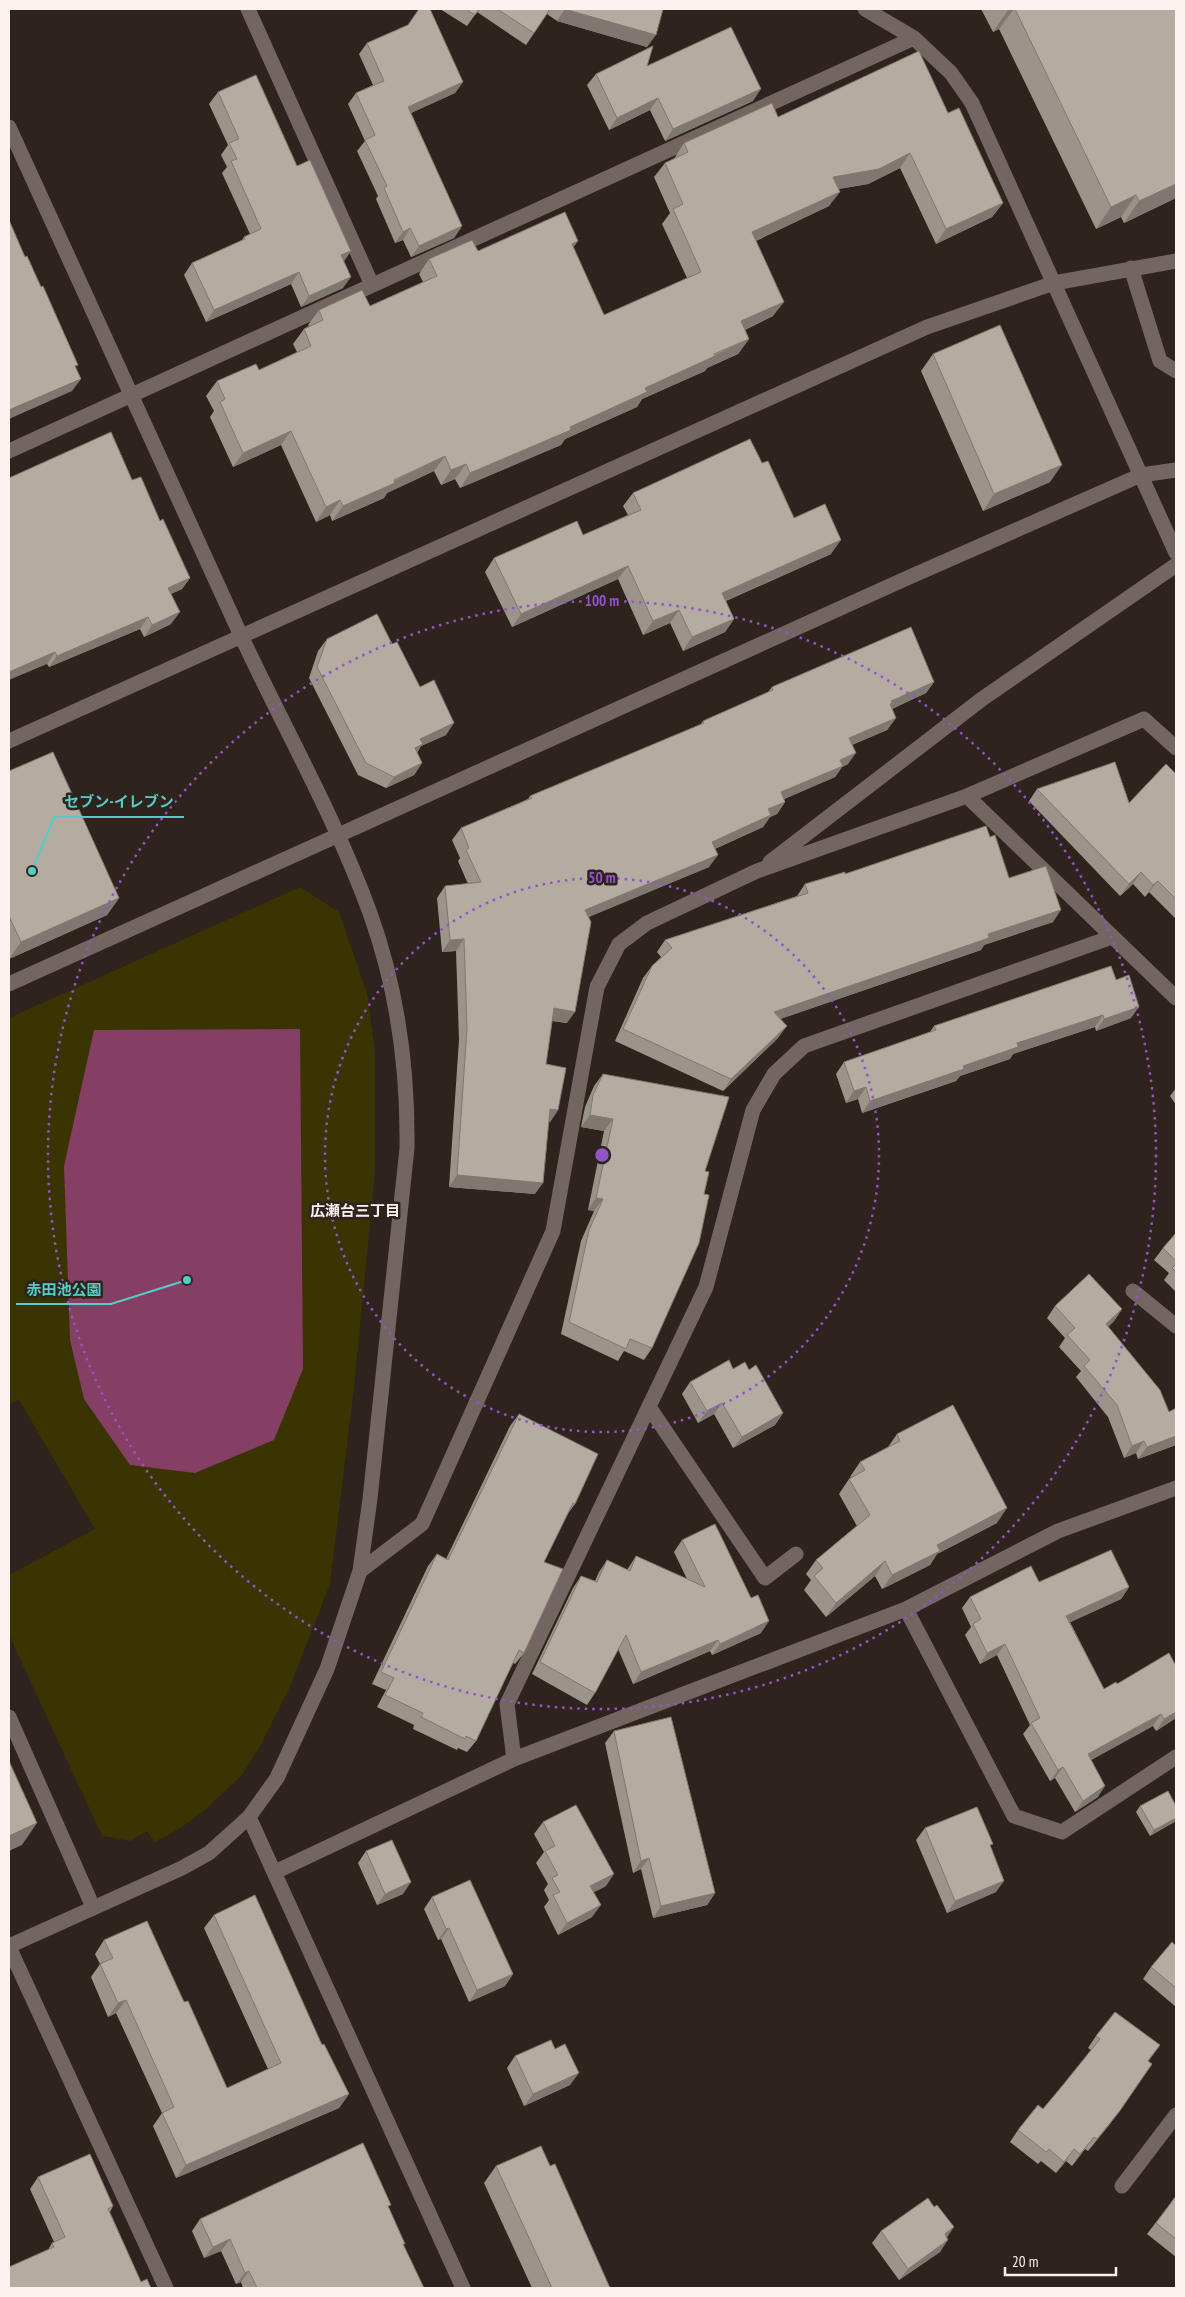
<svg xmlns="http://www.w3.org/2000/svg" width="1185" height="2297" font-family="'PT Sans Narrow','Noto Sans JP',sans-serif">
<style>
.green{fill:#393401}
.water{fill:#853e64}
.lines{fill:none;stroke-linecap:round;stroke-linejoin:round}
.minor{stroke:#736660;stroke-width:15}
.wall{fill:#9b948a}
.shaded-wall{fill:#7e7870}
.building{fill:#b4aca0;stroke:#7e7870}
.ring{fill:none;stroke:#9454c9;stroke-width:2.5;stroke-dasharray:2.5 5}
.labels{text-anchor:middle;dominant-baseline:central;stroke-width:5;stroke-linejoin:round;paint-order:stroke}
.neighbourhood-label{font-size:15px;font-weight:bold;fill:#faf3ef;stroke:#2e231d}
.centre{fill:#9454c9;stroke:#2e231d;stroke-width:2.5}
.ring-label{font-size:15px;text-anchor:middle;font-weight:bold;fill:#9454c9;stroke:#2e231d;stroke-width:5;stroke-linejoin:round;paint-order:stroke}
.leader{fill:none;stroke:#55cdc6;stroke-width:2}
.callout-dot{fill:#55cdc6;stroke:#2e231d;stroke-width:2}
.callout-label{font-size:15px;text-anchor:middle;font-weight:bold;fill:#55cdc6;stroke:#2e231d;stroke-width:5;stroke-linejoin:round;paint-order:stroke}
</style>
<rect width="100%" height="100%" fill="#2e231d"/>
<path class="green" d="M 300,887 L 339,912 L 367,993 L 375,1051 L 375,1172 L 354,1388 L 330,1584 L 290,1687 L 258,1750 L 241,1776 L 205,1810 L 181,1828 L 154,1842 L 147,1831 L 131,1841 L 102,1836 L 9,1635 L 9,1575 L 95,1529 L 19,1400 L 9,1404 L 9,1018 Z"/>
<path class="water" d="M 300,1029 L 303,1369 L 274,1440 L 195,1473 L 130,1465 L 84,1399 L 70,1340 L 64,1166 L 94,1030 Z"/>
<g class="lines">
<path class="minor" d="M 248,9 L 372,285
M 865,9 L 914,38 L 951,73 L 972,103 L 1176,553
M 9,127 C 85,294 161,460 237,627 C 281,723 334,814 370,913 C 397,988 408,1069 407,1148 L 370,1499 L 360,1571 L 327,1669 L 277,1778 L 249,1817
M 1131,268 L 1160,361 L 1176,371
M 9,451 L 914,38
M 9,741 L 927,327 L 1054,283 L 1176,261
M 967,796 L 1176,998
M 770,862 L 982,699 L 1176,565
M 9,984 L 905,579 L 1141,475 L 1176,470
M 1133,1291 L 1176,1326
M 649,1407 L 765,1578 L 796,1554
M 360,1571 L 422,1524 L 553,1231 L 597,987 L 619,944 L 647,923 L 757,871 L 967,796 L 1144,719 L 1176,748
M 906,1609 L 1014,1816 L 1062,1832 L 1176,1757
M 9,1717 L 93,1907
M 514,1759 L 507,1704 L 706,1287 L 753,1110 L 774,1074 L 804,1046 L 1112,937
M 275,1872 L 514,1759 L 906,1609 L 1058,1531 L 1176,1488
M 9,1946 L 182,1868 L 209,1853 L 249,1817 L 463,2288
M 9,1947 L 166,2288
M 1122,2186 L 1176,2115"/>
</g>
<path class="wall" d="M 440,9 L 663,9 L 647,47 L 557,21 L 547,14 L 526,45 L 477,12 L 467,26 Z
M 981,9 L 1176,9 L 1176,198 L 1124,223 L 1121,217 L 1096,229 L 999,29 L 993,32 Z
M 408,25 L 463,82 L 455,93 L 411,113 L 462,226 L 454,238 L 411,257 L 403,240 L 395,243 L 376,199 L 378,196 L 357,151 L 365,141 L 348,104 L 356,93 L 373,85 L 359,54 L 367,43 Z
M 647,66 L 753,101 L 665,141 L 650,110 L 609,130 L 587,85 L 596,74 Z
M 218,92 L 297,166 L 343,261 L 343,288 L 301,307 L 291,284 L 206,322 L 184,275 L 192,263 L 242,240 L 244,237 L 250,234 L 222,173 L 227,167 L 221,155 L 228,145 L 209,104 Z
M 948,113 L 1003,203 L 992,217 L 936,244 L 900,168 L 868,184 L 838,189 L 829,206 L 756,241 L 773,316 L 745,330 L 749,339 L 738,354 L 707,368 L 705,371 L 642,399 L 637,407 L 565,439 L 561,445 L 460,488 L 455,479 L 441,485 L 434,471 L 387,493 L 384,498 L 332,521 L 330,515 L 316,522 L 281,445 L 233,467 L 210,417 L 214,411 L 206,396 L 217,381 L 259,370 L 297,352 L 293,344 L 304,329 L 309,326 L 308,325 L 319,310 L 370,306 L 423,282 L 419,274 L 429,259 L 478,251 L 578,241 L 573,247 L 604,315 L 687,278 L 662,224 L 670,213 L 654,177 L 665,163 L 674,159 L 684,143 L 778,117 Z
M 933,354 L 1050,482 L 983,511 L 921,371 Z
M 762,463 L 794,518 L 831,554 L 726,601 L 734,619 L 725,632 L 683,651 L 670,623 L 643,635 L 618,579 L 512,627 L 485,572 L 494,558 L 583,535 L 628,515 L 623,506 L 633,493 Z
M 132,480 L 160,521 L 190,578 L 182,589 L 171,594 L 171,624 L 144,637 L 140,629 L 49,667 L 47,664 Z
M 327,639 L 420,687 L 446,735 L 421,746 L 417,753 L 422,763 L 414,775 L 386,788 L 358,775 L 309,678 L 318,651 Z
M 934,682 L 926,693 L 892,709 L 896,718 L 887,730 L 852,745 L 848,764 L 842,767 L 835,777 L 784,799 L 785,802 L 777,814 L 770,817 L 763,827 L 715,849 L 709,867 L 588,917 L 567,1023 L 552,1021 L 546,1064 L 558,1110 L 550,1122 L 549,1122 L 535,1194 L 449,1187 L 459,1040 L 456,951 L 442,952 L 437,898 L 445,886 L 468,884 L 458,861 L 460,858 L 452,840 L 461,828 L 528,799 L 530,796 L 700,725 L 703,721 L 768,692 L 772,687 Z
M 9,771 L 119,898 L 107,915 L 9,959 Z
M 1176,774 L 1176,919 L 1149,892 L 1145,897 L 1133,884 L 1120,896 L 1029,801 L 1037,789 L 1129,803 Z
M 990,837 L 1009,878 L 1053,922 L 984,945 L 981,950 L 780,1019 L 778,1038 L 723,1091 L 615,1041 L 643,978 L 652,966 L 661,957 L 657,952 L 665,940 L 797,896 L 805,884 Z
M 1111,966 L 1131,1018 L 1096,1031 L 1095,1027 L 1013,1054 L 1010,1059 L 960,1076 L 956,1081 L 862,1113 L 858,1099 L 846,1103 L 836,1074 L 844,1062 L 930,1032 L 934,1026 Z
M 603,1074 L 705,1171 L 652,1348 L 644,1360 L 624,1351 L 618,1361 L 561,1334 L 581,1241 L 594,1211 L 588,1210 L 604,1131 L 581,1127 L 585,1107 L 594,1086 Z
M 1176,1088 L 1176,1105 L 1170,1096 Z
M 1176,1233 L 1176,1292 L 1164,1280 L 1169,1273 L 1154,1260 L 1163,1248 Z
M 1055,1306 L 1122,1309 L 1114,1321 L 1108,1327 L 1169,1412 L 1176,1408 L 1176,1445 L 1138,1459 L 1136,1453 L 1124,1458 L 1108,1417 L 1076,1377 L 1081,1371 L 1059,1347 L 1065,1338 L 1047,1318 Z
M 733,1369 L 749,1370 L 783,1413 L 775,1425 L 733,1448 L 714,1414 L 698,1423 L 682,1394 L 690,1382 Z
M 519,1414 L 575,1504 L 566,1516 L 544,1562 L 524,1653 L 515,1664 L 513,1663 L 476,1741 L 467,1752 L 458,1748 L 457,1750 L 413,1729 L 414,1725 L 377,1707 L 386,1690 L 372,1684 L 428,1566 L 437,1554 L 446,1559 L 510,1426 Z
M 897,1434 L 997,1523 L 937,1554 L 930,1565 L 882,1589 L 875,1576 L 826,1617 L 804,1590 L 811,1580 L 806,1574 L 816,1560 L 857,1526 L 839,1494 L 849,1479 L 851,1478 L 850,1477 L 860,1462 L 888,1447 Z
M 682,1540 L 761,1633 L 712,1655 L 710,1651 L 633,1684 L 618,1649 L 595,1693 L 587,1705 L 532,1674 L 573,1588 L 581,1576 L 595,1581 L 599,1572 L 607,1560 L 627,1570 L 636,1556 L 687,1579 L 674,1552 Z
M 1039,1582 L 1129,1587 L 1121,1599 L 1070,1622 L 1104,1689 L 1117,1684 L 1176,1666 L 1176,1718 L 1156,1731 L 1153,1726 L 1091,1760 L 1098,1797 L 1075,1812 L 1055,1778 L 1050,1781 L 1023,1734 L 1030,1725 L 997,1655 L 980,1664 L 965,1635 L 971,1627 L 962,1608 L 970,1597 Z
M 614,1731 L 715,1893 L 707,1905 L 653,1918 L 641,1869 L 633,1873 L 605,1743 Z
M 1140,1806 L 1176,1806 L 1176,1821 L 1150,1836 L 1136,1812 Z
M 543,1822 L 606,1886 L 594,1892 L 592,1917 L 558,1935 L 544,1907 L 549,1900 L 544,1890 L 548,1884 L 536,1863 L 544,1852 L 534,1834 Z
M 925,1828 L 990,1848 L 996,1892 L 947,1913 L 916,1840 Z
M 366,1851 L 403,1894 L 377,1905 L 358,1863 Z
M 432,1897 L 513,1974 L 505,1986 L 469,2002 L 441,1939 L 438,1940 L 424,1909 Z
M 214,1915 L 322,2045 L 349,2094 L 339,2108 L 176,2178 L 153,2126 L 162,2113 L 116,2013 L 108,2017 L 91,1977 L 100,1964 L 95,1954 L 104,1940 L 184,2002 L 227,2088 L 268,2069 L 204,1928 Z
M 1176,1946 L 1176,2007 L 1143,1979 L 1151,1967 Z
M 1096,2036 L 1148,2061 L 1110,2124 L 1088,2151 L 1085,2149 L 1072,2166 L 1066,2161 L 1056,2173 L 1041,2161 L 1038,2164 L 1010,2142 L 1018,2130 L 1043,2109 L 1063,2085 L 1091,2050 L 1088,2048 Z
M 555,2049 L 570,2085 L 524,2106 L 507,2068 L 515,2056 Z
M 496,2166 L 550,2166 L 610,2288 L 532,2288 L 484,2183 Z
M 38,2177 L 113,2206 L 110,2212 L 141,2282 L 48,2250 L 52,2243 L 54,2242 L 30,2189 Z
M 1176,2196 L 1176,2257 L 1147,2234 Z
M 389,2208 L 404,2246 L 424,2288 L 243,2288 L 241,2282 L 236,2284 L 221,2251 L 204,2258 L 192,2231 L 200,2219 Z
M 881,2231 L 947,2238 L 940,2252 L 899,2280 L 872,2243 Z"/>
<path class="shaded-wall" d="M 565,9 L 656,35 L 647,47 L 557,21 Z
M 1012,9 L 1014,9 L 999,29 L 993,32 L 1008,10 Z
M 463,82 L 455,93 L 400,118 L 408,107 Z
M 761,89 L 753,101 L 665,141 L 673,129 Z
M 658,98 L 650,110 L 609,130 L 617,118 Z
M 910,153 L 900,168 L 868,184 L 822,192 L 833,177 Z
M 1176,184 L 1176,198 L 1124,223 L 1139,201 Z
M 840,192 L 829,206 L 742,247 L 752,232 Z
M 1136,195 L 1121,217 L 1096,229 L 1111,207 Z
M 1003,203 L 992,217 L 936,244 L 946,229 Z
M 462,226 L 454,238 L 411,257 L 419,246 Z
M 410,228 L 403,240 L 395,243 L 403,232 Z
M 578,241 L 567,256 L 572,244 Z
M 351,251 L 343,263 L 341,255 Z
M 299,272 L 291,284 L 206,322 L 214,310 Z
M 351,277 L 343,288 L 301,307 L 309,296 Z
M 784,302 L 773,316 L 730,336 L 741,321 Z
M 749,339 L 738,354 L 707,368 L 705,371 L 642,399 L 637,407 L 565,439 L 561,445 L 460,488 L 470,473 L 570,427 L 645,388 Z
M 81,379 L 72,391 L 9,419 L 9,410 Z
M 291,431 L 281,445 L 233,467 L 243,453 Z
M 445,456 L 434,471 L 387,493 L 384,498 L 332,521 L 343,506 Z
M 466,464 L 455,479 L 441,485 L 451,470 Z
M 1062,465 L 1050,482 L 983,511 L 994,494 Z
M 340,500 L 330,515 L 316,522 L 326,507 Z
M 841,540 L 831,554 L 713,606 L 722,593 Z
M 628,566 L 618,579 L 512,627 L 521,614 Z
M 190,578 L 182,589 L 160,599 L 168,588 Z
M 679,610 L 670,623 L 643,635 L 653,621 Z
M 180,612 L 171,624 L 144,637 L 152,625 Z
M 148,617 L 140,629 L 49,667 L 57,656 Z
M 734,619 L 725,632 L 683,651 L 692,637 Z
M 55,652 L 47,664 L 9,680 L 9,672 Z
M 934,682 L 926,693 L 886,711 L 891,701 Z
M 896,718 L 887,730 L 841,749 L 849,738 Z
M 454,723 L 446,735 L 421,746 L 415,756 L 406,760 L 420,739 Z
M 856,753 L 848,764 L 842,767 L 835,777 L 773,804 L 781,792 L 840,760 Z
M 422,763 L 414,775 L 386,788 L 394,777 Z
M 785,802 L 777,814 L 770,817 L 763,827 L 703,854 L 712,842 L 768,809 Z
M 718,855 L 709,867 L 577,922 L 585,910 Z
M 1141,872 L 1133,884 L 1120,896 L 1129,884 Z
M 1158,881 L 1149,892 L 1145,897 L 1153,885 Z
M 119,898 L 107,915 L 9,959 L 21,942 Z
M 1061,910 L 1053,922 L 984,945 L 981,950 L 766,1024 L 774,1012 L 988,934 Z
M 464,939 L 456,951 L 442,952 L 450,940 Z
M 1139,1007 L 1131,1018 L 1096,1031 L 1104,1019 Z
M 554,1008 L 575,1012 L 567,1023 L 546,1020 Z
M 1103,1015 L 1095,1027 L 1013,1054 L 1010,1059 L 960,1076 L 956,1081 L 862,1113 L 870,1101 L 963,1066 L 1017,1043 Z
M 787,1026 L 778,1038 L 723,1091 L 731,1079 Z
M 866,1087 L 858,1099 L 846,1103 L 854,1091 Z
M 550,1109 L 558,1110 L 550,1122 L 541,1121 Z
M 590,1115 L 613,1119 L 604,1131 L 581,1127 Z
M 457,1175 L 543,1183 L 535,1194 L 449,1187 Z
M 596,1198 L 603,1199 L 594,1211 L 588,1210 Z
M 1122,1309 L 1114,1321 L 1098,1336 L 1106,1324 Z
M 722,1403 L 714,1414 L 698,1423 L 707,1411 Z
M 783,1413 L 775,1425 L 733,1448 L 742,1437 Z
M 1176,1436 L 1176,1445 L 1138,1459 L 1147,1447 Z
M 1144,1441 L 1136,1453 L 1124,1458 L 1132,1446 Z
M 1007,1508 L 997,1523 L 937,1554 L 930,1565 L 882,1589 L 892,1575 L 937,1545 Z
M 885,1561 L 875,1576 L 826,1617 L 836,1603 Z
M 1129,1587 L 1121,1599 L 1058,1628 L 1066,1616 Z
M 769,1621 L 761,1633 L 712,1655 L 720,1644 Z
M 718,1640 L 710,1651 L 633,1684 L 641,1672 Z
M 1005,1644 L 997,1655 L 980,1664 L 987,1653 Z
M 1176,1712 L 1176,1718 L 1156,1731 L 1164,1719 Z
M 1161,1714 L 1153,1726 L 1080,1766 L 1088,1754 Z
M 1063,1767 L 1055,1778 L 1050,1781 L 1058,1770 Z
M 1105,1786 L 1098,1797 L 1075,1812 L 1083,1801 Z
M 1176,1818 L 1176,1821 L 1150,1836 L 1154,1830 Z
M 37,1823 L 22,1845 L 9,1851 L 9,1836 Z
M 649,1858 L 641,1869 L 633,1873 L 641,1861 Z
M 614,1874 L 606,1886 L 582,1898 L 590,1886 Z
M 1004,1881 L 996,1892 L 947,1913 L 955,1901 Z
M 411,1882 L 403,1894 L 377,1905 L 385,1894 Z
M 715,1893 L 707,1905 L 653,1918 L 661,1906 Z
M 601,1905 L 592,1917 L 558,1935 L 567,1923 Z
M 449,1928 L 441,1939 L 438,1940 L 446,1929 Z
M 513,1974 L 505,1986 L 469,2002 L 477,1990 Z
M 126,2000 L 116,2013 L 108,2017 L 118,2003 Z
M 579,2073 L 570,2085 L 524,2106 L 533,2094 Z
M 349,2094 L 339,2108 L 176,2178 L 186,2165 Z
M 1119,2112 L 1110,2124 L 1088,2151 L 1097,2139 Z
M 1094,2137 L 1085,2149 L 1072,2166 L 1080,2154 Z
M 1074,2149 L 1066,2161 L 1056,2173 L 1064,2162 Z
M 954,2227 L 946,2239 L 945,2234 Z
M 230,2239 L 221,2251 L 204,2258 L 213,2247 Z
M 948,2240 L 940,2252 L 899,2280 L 908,2269 Z
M 249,2271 L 241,2282 L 236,2284 L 245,2273 Z"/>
<path class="building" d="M 419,9 L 430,9 L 463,82 L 408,107 L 462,226 L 419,246 L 410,228 L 403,232 L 384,188 L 387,186 L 365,140 L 375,135 L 356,93 L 384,81 L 367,43 L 408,25 Z
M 466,9 L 479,9 L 475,15 Z
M 497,9 L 550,9 L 534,33 Z
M 564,9 L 663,9 L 656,35 Z
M 1015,9 L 1176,9 L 1176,184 L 1139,201 L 1136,195 L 1111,207 Z
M 731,27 L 761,89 L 673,129 L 658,98 L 617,118 L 596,74 L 653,46 L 647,66 Z
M 919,51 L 948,113 L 959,108 L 1003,203 L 946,229 L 910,153 L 879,169 L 833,177 L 840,192 L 752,232 L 784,302 L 741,321 L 749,339 L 714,354 L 715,356 L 645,388 L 647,392 L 570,427 L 571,430 L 470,473 L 466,464 L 451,470 L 445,456 L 394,480 L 395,483 L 343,506 L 340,500 L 326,507 L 291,431 L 243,453 L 220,402 L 225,399 L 217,381 L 256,364 L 259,370 L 311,346 L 304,329 L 323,320 L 319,310 L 362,290 L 370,306 L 437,276 L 429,259 L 472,240 L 478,251 L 565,212 L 578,241 L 572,244 L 604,315 L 701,272 L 673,209 L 683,204 L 665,163 L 688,152 L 684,143 L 772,103 L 778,117 Z
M 256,75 L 297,166 L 310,160 L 351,251 L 341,255 L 351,277 L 309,296 L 299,272 L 214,310 L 192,263 L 245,239 L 244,237 L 261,229 L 231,161 L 237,159 L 229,143 L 239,139 L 218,92 Z
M 9,220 L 25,257 L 27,256 L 41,287 L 43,286 L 78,365 L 75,366 L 81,379 L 9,410 Z
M 1000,325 L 1062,465 L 994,494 L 933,354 Z
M 111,432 L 132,480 L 141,477 L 160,521 L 163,519 L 190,578 L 168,588 L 180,612 L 152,625 L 148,617 L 57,656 L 55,652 L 9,672 L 9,478 Z
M 750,439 L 762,463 L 768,461 L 794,518 L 825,504 L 841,540 L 722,593 L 734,619 L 692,637 L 679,610 L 653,621 L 628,566 L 521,614 L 494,558 L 577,521 L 583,535 L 641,510 L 633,493 Z
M 377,614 L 392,644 L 397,642 L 420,687 L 434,680 L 454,723 L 420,739 L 423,744 L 415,748 L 422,763 L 394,777 L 366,763 L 317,667 L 327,639 Z
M 911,627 L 934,682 L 891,701 L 892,703 L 890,704 L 896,718 L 849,738 L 856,753 L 840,760 L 843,766 L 781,792 L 785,802 L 768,809 L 771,815 L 712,842 L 718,855 L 585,910 L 591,922 L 575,1012 L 554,1008 L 546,1064 L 566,1068 L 558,1110 L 550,1109 L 543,1183 L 457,1175 L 467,1028 L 464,939 L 450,940 L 445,886 L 481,882 L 466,850 L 469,848 L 461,828 L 532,798 L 530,796 L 704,723 L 703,721 L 773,690 L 772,687 Z
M 53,752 L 119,898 L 21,942 L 9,916 L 9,771 Z
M 1115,762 L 1129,803 L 1166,764 L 1176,774 L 1176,899 L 1158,881 L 1153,885 L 1141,872 L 1129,884 L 1037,789 Z
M 986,826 L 990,837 L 995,835 L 1009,878 L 1046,866 L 1061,910 L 988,934 L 989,938 L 774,1012 L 787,1026 L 731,1079 L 623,1029 L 652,966 L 672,948 L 665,940 L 808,893 L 805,884 L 845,872 L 845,874 Z
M 1111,966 L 1116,980 L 1129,975 L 1139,1007 L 1104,1019 L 1103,1015 L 1017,1043 L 1018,1047 L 963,1066 L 964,1069 L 870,1101 L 866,1087 L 854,1091 L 844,1062 L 936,1030 L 934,1026 Z
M 603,1074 L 729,1097 L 705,1171 L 709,1172 L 704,1194 L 709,1195 L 699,1243 L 652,1348 L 630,1339 L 626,1349 L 569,1322 L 589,1230 L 603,1199 L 596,1198 L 613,1119 L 590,1115 L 593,1095 Z
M 1176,1233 L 1176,1261 L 1163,1248 Z
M 1176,1264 L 1176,1272 L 1172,1268 Z
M 1089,1274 L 1122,1309 L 1106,1324 L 1160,1390 L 1169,1412 L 1176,1408 L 1176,1436 L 1147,1447 L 1144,1441 L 1132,1446 L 1117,1405 L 1084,1366 L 1090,1360 L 1067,1335 L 1075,1328 L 1055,1306 Z
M 729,1360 L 733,1369 L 745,1362 L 749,1370 L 756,1365 L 783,1413 L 742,1437 L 722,1403 L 707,1411 L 690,1382 Z
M 953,1405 L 1007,1508 L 937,1545 L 940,1551 L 892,1575 L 885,1561 L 836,1603 L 814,1576 L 823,1568 L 816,1560 L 870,1515 L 849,1479 L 865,1470 L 860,1462 L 900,1441 L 897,1434 Z
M 519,1414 L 598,1454 L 575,1504 L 573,1503 L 544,1562 L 563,1569 L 524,1653 L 519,1650 L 476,1741 L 466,1736 L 465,1739 L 421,1717 L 423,1713 L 385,1695 L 394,1678 L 381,1672 L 437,1554 L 448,1560 Z
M 715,1524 L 751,1598 L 758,1595 L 769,1621 L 720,1644 L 718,1640 L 641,1672 L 626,1635 L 595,1693 L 540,1662 L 581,1576 L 597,1582 L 607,1560 L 630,1571 L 636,1556 L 705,1587 L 682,1540 Z
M 1111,1550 L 1129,1587 L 1066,1616 L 1104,1689 L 1116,1682 L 1117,1684 L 1169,1653 L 1176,1666 L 1176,1712 L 1164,1719 L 1161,1714 L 1088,1754 L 1105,1786 L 1083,1801 L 1063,1767 L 1058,1770 L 1031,1723 L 1040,1718 L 1005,1644 L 987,1653 L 973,1624 L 981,1619 L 970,1597 L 1031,1566 L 1039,1582 Z
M 671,1717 L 715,1893 L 661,1906 L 649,1858 L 641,1861 L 614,1731 Z
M 9,1761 L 37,1823 L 9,1836 Z
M 1168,1791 L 1176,1806 L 1176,1818 L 1154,1830 L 1140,1806 Z
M 576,1805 L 614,1874 L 590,1886 L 601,1905 L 567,1923 L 553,1895 L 560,1892 L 552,1878 L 558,1875 L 545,1851 L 555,1846 L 543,1822 Z
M 977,1807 L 993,1844 L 990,1845 L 1004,1881 L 955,1901 L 925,1828 Z
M 392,1840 L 411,1882 L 385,1894 L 366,1851 Z
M 470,1880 L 513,1974 L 477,1990 L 449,1928 L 446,1929 L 432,1897 Z
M 255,1895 L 322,2045 L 324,2044 L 349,2094 L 186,2165 L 162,2113 L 174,2107 L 126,2000 L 118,2003 L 100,1964 L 113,1958 L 104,1940 L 147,1921 L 184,2002 L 188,2001 L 227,2088 L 281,2063 L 214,1915 Z
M 1172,1942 L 1176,1946 L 1176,1988 L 1151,1967 Z
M 1115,2012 L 1160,2045 L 1148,2061 L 1152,2064 L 1119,2112 L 1097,2139 L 1094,2137 L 1080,2154 L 1074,2149 L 1064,2162 L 1049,2149 L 1046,2152 L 1018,2130 L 1038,2105 L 1043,2109 L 1063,2085 L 1100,2039 L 1096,2036 Z
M 551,2040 L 555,2049 L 565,2044 L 579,2073 L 533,2094 L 515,2056 Z
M 363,2143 L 391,2205 L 388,2206 L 405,2244 L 403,2244 L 424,2288 L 257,2288 L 249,2271 L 245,2273 L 230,2239 L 213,2247 L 200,2219 Z
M 541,2146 L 550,2166 L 555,2164 L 610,2288 L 552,2288 L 496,2166 Z
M 90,2154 L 113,2206 L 108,2209 L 141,2282 L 147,2279 L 151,2288 L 9,2288 L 9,2267 L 54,2247 L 52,2243 L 65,2237 L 38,2177 Z
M 1176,2196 L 1176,2239 L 1156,2223 Z
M 928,2198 L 934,2207 L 937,2205 L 954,2227 L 945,2234 L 948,2240 L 908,2269 L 881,2231 Z"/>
<g class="ring">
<circle cx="602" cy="1155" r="277"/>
<circle cx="602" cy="1155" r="554"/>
</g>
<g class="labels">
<g class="neighbourhood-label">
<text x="355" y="1210">広瀬台三丁目</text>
</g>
</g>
<circle cx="602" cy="1155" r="8" class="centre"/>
<g class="ring-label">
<text x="602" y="606">100 m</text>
<text x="602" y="883">50 m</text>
</g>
<path class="leader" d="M32 871L54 817H184M187 1280L111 1304H16"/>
<g class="callout-dot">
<circle cx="32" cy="871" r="5"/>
<circle cx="187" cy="1280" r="5"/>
</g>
<g class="callout-label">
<text x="119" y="807">セブン-イレブン</text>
<text x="64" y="1295">赤田池公園</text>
</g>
<rect width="1185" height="2297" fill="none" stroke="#faf3ef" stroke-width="20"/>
<path d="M1005 2267v8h111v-8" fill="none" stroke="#faf3ef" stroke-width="2.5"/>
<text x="1012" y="2267" font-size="15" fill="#faf3ef" stroke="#2e231d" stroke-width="4" paint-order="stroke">20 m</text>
</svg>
